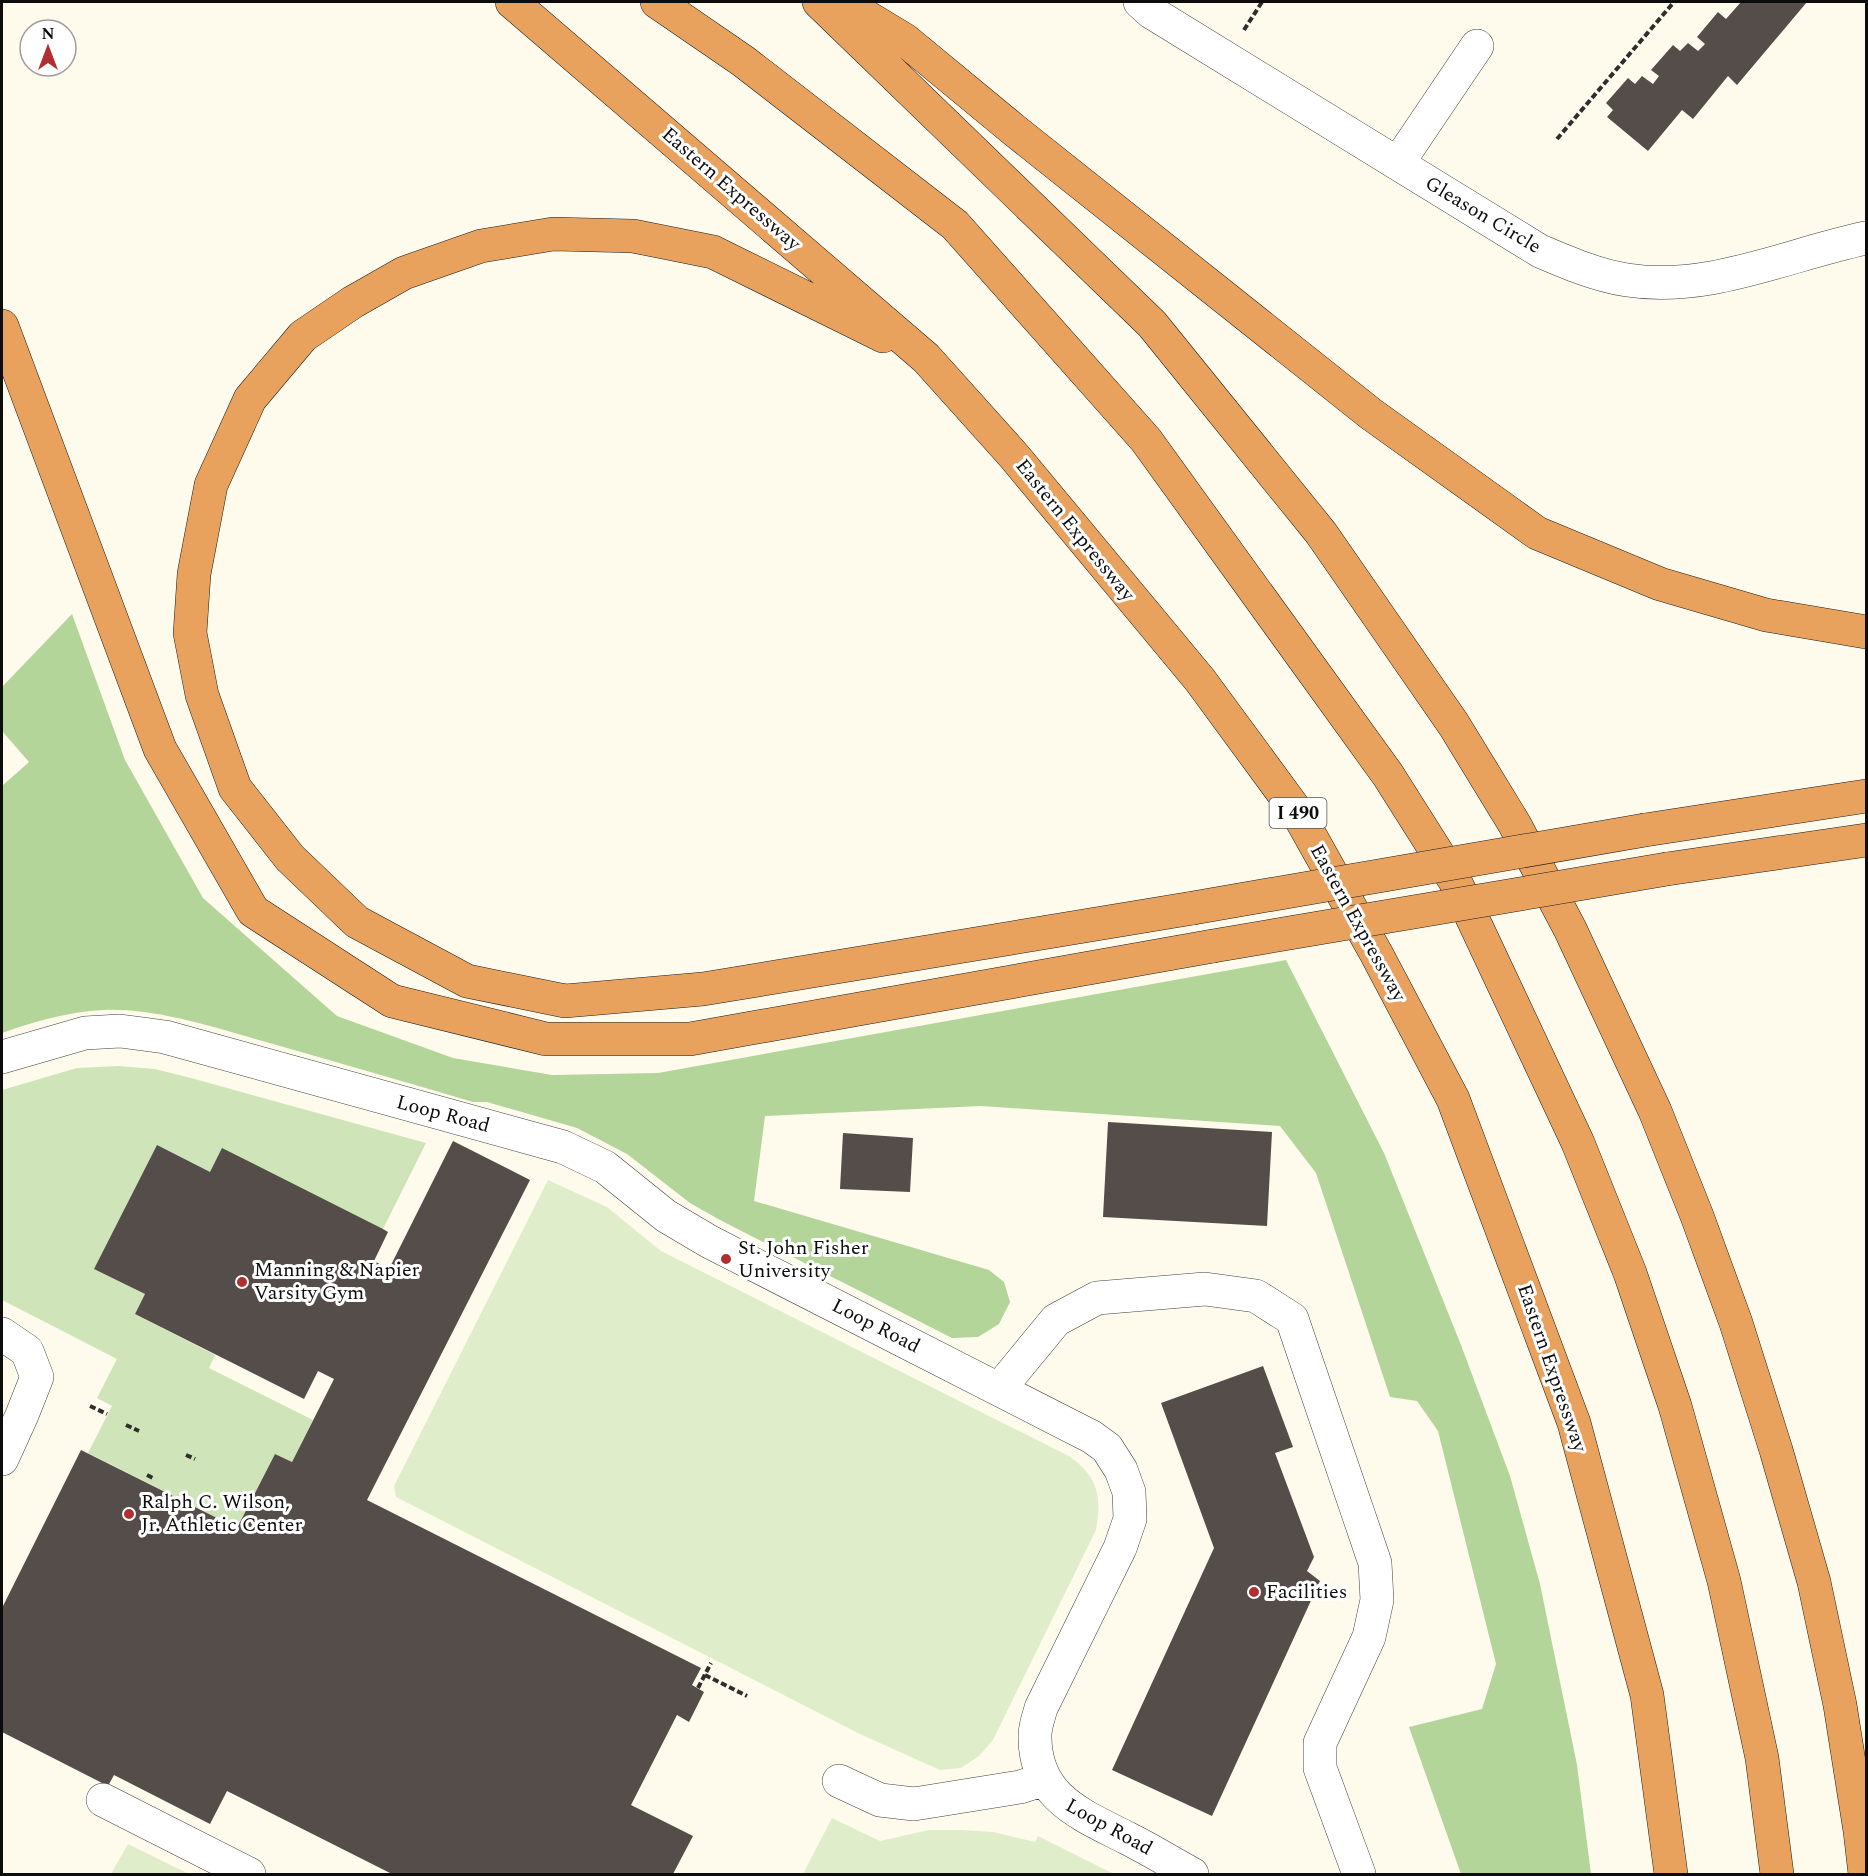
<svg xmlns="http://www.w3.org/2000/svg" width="1868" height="1876" font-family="Spectral,serif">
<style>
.green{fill:#cfe5b9}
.forest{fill:#b3d599}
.pitch{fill:#e0edca}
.building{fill:#544d49}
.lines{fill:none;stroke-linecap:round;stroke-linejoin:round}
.minor-casing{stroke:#3f3f3f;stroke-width:34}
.highway-casing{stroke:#1d1d1d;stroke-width:34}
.path{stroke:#2e2e2e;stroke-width:4;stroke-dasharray:6 3;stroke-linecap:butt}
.minor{stroke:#fff;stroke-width:33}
.highway{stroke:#e9a15e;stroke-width:33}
.highway-bridge-casing{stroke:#1d1d1d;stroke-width:34;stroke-linecap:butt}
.highway-bridge{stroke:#e9a15e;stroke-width:33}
.poi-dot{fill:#b12f32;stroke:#fff;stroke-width:2}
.labels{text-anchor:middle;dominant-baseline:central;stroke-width:6;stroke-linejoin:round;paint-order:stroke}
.shield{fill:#fff;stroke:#555;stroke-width:1.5}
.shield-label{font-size:18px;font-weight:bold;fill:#0c0c0c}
.street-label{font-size:20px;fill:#0c0c0c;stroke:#fff}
.poi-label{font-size:20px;fill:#0c0c0c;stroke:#fff;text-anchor:start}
</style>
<rect width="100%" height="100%" fill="#fefbec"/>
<path class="green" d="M 118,1066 L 155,1069 L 191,1078 L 426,1143 L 383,1229 L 210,1172 L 95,1269 L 145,1294 L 135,1314 L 215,1355 L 209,1368 L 313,1420 L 292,1462 L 275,1454 L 237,1528 L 88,1453 L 112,1406 L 97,1398 L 117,1359 L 2,1300 L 2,1090 L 77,1068 Z"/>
<path class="forest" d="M 72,614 L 125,760 L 203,898 L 337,1016 L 453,1058 L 552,1075 L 658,1073 L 1286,960 L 1384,1153 L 1461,1345 L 1510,1476 L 1540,1584 L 1577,1765 L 1591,1874 L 1461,1874 L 1409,1727 L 1482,1709 L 1496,1664 L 1438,1431 L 1417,1401 L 1390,1397 L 1316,1173 L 1280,1126 L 981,1106 L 765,1116 L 754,1201 L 989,1270 L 1004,1282 L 1010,1302 L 999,1324 L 978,1337 L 952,1338 L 720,1220 L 690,1203 L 627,1154 L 577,1128 L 487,1102 L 473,1102 C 402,1081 330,1060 259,1040 C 210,1026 154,1008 103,1010 C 68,1012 35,1021 2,1033 L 2,786 L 29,762 L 2,731 L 2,687 Z"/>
<path class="pitch" d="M 548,1180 L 607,1207 L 661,1251 L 1069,1456 C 1098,1477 1102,1495 1096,1530 L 993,1740 L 979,1756 L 961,1768 L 940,1770 L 862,1735 L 396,1497 L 394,1486 Z
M 832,1818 L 880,1841 L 929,1830 L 962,1830 L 993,1832 L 1035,1842 L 1038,1836 L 1114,1874 L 803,1874 Z
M 128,1844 L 189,1874 L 111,1874 Z"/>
<path class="building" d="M 1741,2 L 1807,2 L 1737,85 L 1728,76 L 1693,119 L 1682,110 L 1648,151 L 1607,117 L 1613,110 L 1606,103 L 1628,78 L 1635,84 L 1642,76 L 1653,84 L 1659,76 L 1651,70 L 1673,45 L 1680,51 L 1688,43 L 1698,51 L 1705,44 L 1697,37 L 1718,12 L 1726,19 Z
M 1108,1122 L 1272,1132 L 1267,1226 L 1103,1217 Z
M 843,1133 L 913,1138 L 910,1192 L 840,1189 Z
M 453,1141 L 530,1180 L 367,1500 L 701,1668 L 692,1685 L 704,1692 L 689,1722 L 677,1715 L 631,1805 L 693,1836 L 673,1874 L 392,1874 L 227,1791 L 210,1824 L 114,1775 L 108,1786 L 2,1732 L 2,1608 L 81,1450 L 237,1528 L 275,1454 L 292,1462 L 334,1379 L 318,1371 L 304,1399 L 135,1314 L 145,1294 L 94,1269 L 157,1145 L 210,1172 L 222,1148 L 383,1229 L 388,1232 L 374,1261 L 389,1269 Z
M 1263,1366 L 1293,1447 L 1275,1453 L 1314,1557 L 1307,1571 L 1320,1581 L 1212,1816 L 1112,1770 L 1214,1548 L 1161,1403 Z"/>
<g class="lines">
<defs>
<path id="minor" d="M 1140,2 L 1151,12 L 1540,251 C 1568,263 1596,275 1627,280 C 1708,293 1789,254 1866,238
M 1398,163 L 1477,46
M 2,1057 L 85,1033 L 120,1031 L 165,1037 L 563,1147 L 605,1167 L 666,1216 L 710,1242 L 1092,1437 L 1107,1448 L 1121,1470 L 1129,1492 L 1130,1519 L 1120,1548 L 1041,1708 C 1039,1716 1035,1726 1035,1735 C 1034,1797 1080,1814 1127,1838 C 1149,1849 1170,1862 1192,1874
M 2,1334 L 27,1351 L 37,1377 L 22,1415 L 2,1459
M 1000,1388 L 1056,1320 L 1097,1298 L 1205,1289 L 1256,1296 L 1292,1319 L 1375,1563 L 1377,1600 L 1369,1637 L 1320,1743 L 1320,1768 L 1359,1874
M 839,1781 L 880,1800 L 914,1804 L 1020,1787 L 1045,1779
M 103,1800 L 249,1874"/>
<path id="highway" d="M 512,2 L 926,358 L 1014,456 L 1200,680 L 1297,812 L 1377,955 L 1453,1099 L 1574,1423 L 1647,1695 L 1671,1874
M 657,2 L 743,61 L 955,225 L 1146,440 L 1388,775 L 1455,881 L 1578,1143 L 1630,1273 L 1675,1406 L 1724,1581 L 1762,1758 L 1777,1874
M 819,2 L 1152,324 L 1321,533 L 1454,725 L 1515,825 L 1570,929 L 1655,1111 L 1697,1216 L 1736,1323 L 1776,1450 L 1814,1582 L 1840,1705 L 1860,1831 L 1865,1874
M 842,2 L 905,40 L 1014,130 L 1371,414 L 1537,533 L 1660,584 L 1766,615 L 1866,632
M 2,326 L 160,749 L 253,911 L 392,1001 L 546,1039 L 690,1039 L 1213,946
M 883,336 L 713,252 L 633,236 L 553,234 L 481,246 L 404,273 L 353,302 L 303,336 L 250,399 L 211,485 L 194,574 L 190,633 L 202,695 L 235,788 L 290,858 L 357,922 L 467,981 L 565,1001 L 703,989 L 1193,908
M 1645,830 L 1866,796
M 1667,869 L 1866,840"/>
</defs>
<use href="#minor" class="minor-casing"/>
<use href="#highway" class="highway-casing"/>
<path class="path" d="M 1244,30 L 1262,2
M 1557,139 L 1674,2
M 90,1406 L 107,1414
M 126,1425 L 139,1431
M 186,1455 L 195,1459
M 147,1475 L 153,1478
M 705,1675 L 747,1696
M 698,1688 L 711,1663"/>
<use href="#minor" class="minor"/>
<use href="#highway" class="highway"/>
<defs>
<path id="highway-bridge" d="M 1193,908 L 1645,830
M 1213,946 L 1667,869"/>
</defs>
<use href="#highway-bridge" class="highway-bridge-casing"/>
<use href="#highway-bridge" class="highway-bridge"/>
</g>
<g class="poi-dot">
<circle cx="726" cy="1259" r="6"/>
<circle cx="242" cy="1282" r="6"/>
<circle cx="129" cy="1514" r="6"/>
<circle cx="1254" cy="1592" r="6"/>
</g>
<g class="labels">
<rect class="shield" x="1269.5" y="798" width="57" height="30" rx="4.5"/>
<g class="shield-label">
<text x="1298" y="813">I 490</text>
</g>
<g class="street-label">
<text transform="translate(731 189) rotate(41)">Eastern Expressway</text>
<text transform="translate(1483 215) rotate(31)">Gleason Circle</text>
<text transform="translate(1075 530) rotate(51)">Eastern Expressway</text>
<text transform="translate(1358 923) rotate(61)">Eastern Expressway</text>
<text transform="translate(443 1114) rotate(15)">Loop Road</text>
<text transform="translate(876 1326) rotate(27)">Loop Road</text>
<text transform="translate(1552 1368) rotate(71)">Eastern Expressway</text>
<text transform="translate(1109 1827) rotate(29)">Loop Road</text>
</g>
<g class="poi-label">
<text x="738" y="1248">St. John Fisher<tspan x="738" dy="23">University</tspan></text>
<text x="254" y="1270">Manning &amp; Napier<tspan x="254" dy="23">Varsity Gym</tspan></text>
<text x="141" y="1502">Ralph C. Wilson,<tspan x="141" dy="23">Jr. Athletic Center</tspan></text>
<text x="1266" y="1592">Facilities</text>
</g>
</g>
<rect width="1868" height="1876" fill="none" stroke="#0c0c0c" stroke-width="6"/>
<g transform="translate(48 48)"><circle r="28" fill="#ffffff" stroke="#9e9e9e" stroke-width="1.5"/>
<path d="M0-4.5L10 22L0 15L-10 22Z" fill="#b12f32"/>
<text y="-9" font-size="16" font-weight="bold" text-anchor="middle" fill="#0c0c0c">N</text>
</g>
</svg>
